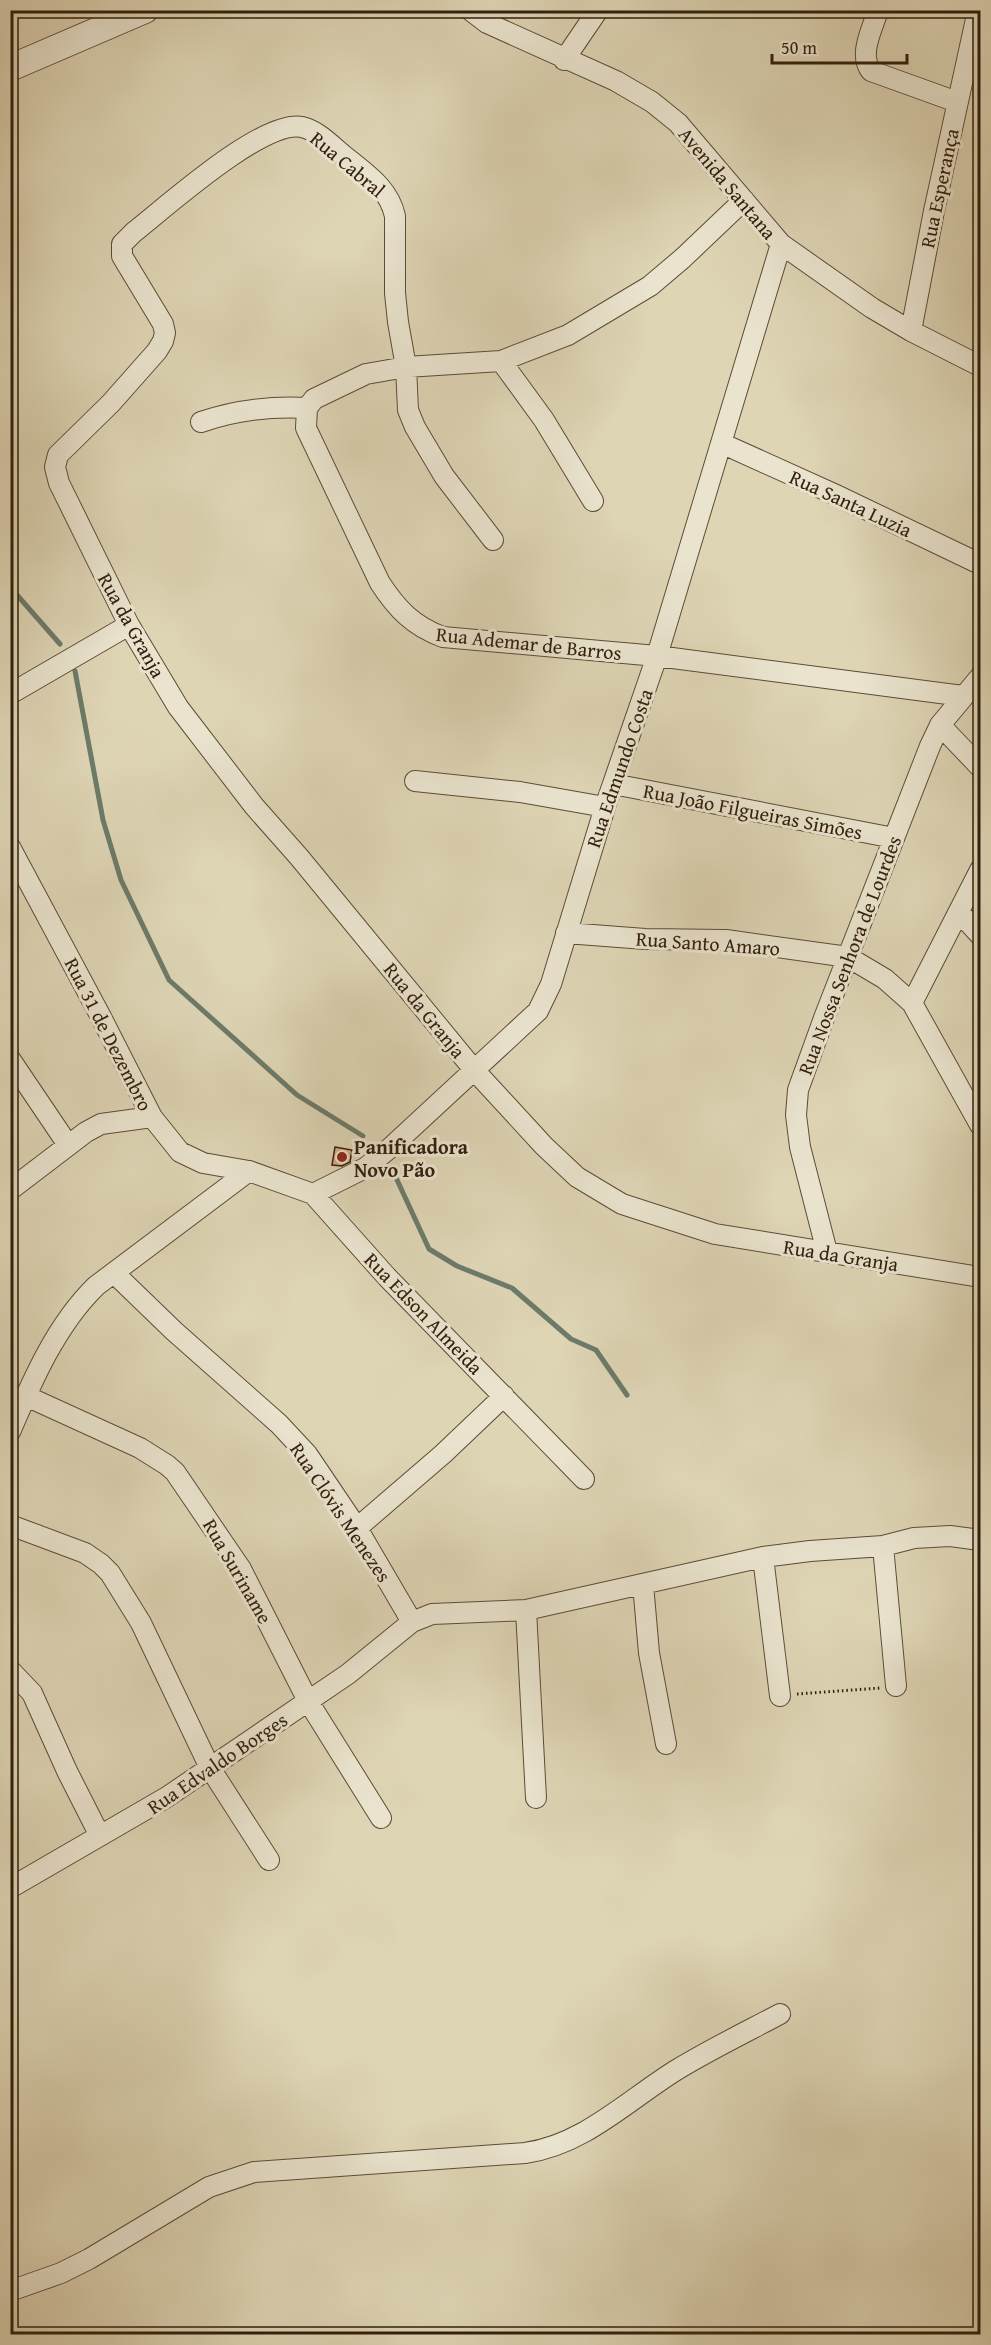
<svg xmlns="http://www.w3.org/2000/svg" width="991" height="2345" font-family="'Gentium Book Plus',serif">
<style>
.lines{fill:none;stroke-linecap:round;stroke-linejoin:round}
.stream{stroke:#6c7b6a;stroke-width:5}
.building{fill:#dbac85;stroke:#311e0c;stroke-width:1.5}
.minor-casing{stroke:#5c4c36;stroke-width:22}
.tertiary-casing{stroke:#5c4c36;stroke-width:28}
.path{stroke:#311e0c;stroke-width:3;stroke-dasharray:1.5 3;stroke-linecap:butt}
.minor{stroke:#eae4cf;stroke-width:20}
.tertiary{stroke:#eae4cf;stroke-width:26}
.poi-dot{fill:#8f2418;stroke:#eae4cf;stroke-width:2}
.labels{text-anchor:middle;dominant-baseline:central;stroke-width:6;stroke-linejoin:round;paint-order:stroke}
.street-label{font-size:20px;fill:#311e0c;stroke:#eae4cf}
.poi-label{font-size:20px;font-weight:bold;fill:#311e0c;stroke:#eae4cf;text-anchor:start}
</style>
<rect width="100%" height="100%" fill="#ded5b5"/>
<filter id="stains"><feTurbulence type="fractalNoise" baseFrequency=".00333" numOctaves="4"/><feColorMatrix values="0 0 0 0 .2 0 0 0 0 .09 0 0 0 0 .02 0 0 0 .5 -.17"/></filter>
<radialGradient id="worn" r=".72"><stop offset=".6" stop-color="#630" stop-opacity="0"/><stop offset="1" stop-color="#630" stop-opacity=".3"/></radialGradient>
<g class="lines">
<path class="stream" d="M 10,587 L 60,644
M 75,671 L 103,820 L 121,880 L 169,980 L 297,1095 L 363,1136
M 392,1169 L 429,1249 L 457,1266 L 512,1288 L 571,1339 L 596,1350 L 627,1395"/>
</g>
<path class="building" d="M 335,1147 L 352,1150 L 350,1162 L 342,1166 L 332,1165 Z"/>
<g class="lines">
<defs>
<path id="minor" d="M 470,10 L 487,23 L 616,81 L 652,102 L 678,123 L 781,244 L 872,308 L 911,331 L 980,366
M 878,10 C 873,28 858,54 871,71 L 957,102
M 564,60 L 598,10
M 744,200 L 683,258 L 650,286 L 568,335 L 501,361 L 406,367 L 366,374 L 314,399 L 307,408 L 306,428 L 380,583 C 397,609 413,626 443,637 L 657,656 L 963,696
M 911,331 L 934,211 L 978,10
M 501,361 L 544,420 L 593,501
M 201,422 C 236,410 270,406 307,408
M 721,443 L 834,494 L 980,564
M 493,540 L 444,476 L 415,427 L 408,410 L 406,367 L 398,322 L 395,293 L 395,216 C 389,189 368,175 347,158 C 333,147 319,131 302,127 C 263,119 166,207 134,232 L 122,244 L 122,256 L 163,324 L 165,333 L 163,341 L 157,351 L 111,403 L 58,455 L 55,467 L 59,483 L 129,625 L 178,707 L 254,806 L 299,857 L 475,1071 L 544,1146 L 577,1177 L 622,1204 L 715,1234 L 980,1277
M 10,694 L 129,625
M 940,725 L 980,767
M 415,781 L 520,792 L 605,807
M 613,784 L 894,838
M 10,847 L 101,1017 L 152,1117 L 180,1152 L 203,1163 L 249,1171 L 313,1194 L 387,1277 L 584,1479
M 959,912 L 980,935
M 566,933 L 645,939 L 726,940 L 848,957 L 885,979 L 912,1003 L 980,1125
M 912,1003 L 980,870
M 10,1059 L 68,1145
M 10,1190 L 86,1132 L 101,1124 L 152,1117
M 313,1194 L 365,1168 L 390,1148 L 538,1011 L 551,984 L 605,807 L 657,656 L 781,244
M 827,1252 L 800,1147 L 796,1115 L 798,1090 L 824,1018 L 930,746 L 940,725 L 980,677
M 114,1273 L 174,1331 L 279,1424 L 307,1454 L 357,1528 L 412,1622
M 26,1396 L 140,1448 L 167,1465 L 175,1472 L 241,1569 L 308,1701 L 381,1818
M 10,1432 C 32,1381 56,1325 96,1286 L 249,1171
M 10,1525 L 85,1553 L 101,1564 L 110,1573 L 141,1623 L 210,1768 L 269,1860
M 357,1528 L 443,1454 L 504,1396
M 883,1546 L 896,1686
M 763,1557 L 780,1696
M 643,1584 L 649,1653 L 666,1744
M 526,1610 L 536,1798
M 10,1670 L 32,1693 L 67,1771 L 100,1836
M 10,1888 L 167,1797 L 348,1674 L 412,1622 L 432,1614 L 526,1610 L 763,1557 L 810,1551 L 883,1546 L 914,1538 L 950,1536 L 980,1540
M 10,2291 L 61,2273 L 89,2259 L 209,2187 L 254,2172 L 525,2153 C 584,2145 629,2099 678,2069 C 711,2049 746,2032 780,2014"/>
<path id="tertiary" d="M 10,68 L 145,10"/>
</defs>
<use href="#minor" class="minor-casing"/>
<use href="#tertiary" class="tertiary-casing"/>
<path class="path" d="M 797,1694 L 880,1688"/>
<use href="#minor" class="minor"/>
<use href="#tertiary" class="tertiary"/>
</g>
<circle class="poi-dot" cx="342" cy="1157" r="6"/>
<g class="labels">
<g class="street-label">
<text transform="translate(348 164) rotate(40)">Rua Cabral</text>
<text transform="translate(728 183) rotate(50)">Avenida Santana</text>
<text transform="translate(939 188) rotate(-78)">Rua Esperança</text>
<text transform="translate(851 503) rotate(25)">Rua Santa Luzia</text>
<text transform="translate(132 625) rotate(61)">Rua da Granja</text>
<text transform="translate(529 643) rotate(6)">Rua Ademar de Barros</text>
<text transform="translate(619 768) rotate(-71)">Rua Edmundo Costa</text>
<text transform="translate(753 811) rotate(11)">Rua João Filgueiras Simões</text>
<text transform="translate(708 943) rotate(4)">Rua Santo Amaro</text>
<text transform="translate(849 955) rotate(-69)">Rua Nossa Senhora de Lourdes</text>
<text transform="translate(425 1010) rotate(51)">Rua da Granja</text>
<text transform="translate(109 1034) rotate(63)">Rua 31 de Dezembro</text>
<text transform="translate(841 1255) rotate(9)">Rua da Granja</text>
<text transform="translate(424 1313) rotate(46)">Rua Edson Almeida</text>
<text transform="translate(341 1512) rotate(56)">Rua Clóvis Menezes</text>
<text transform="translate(238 1571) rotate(60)">Rua Suriname</text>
<text transform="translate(217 1763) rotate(-34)">Rua Edvaldo Borges</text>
</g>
<g class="poi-label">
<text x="354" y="1146">Panificadora<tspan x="354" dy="23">Novo Pão</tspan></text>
</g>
</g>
<rect width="991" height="2345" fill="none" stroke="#ded5b5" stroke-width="36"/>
<rect x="12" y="12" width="967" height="2321" fill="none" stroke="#311e0c" stroke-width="3"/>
<rect x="18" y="18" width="955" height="2309" fill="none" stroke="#311e0c" stroke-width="1.5"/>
<path d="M772 54v9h135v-9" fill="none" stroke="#311e0c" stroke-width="3"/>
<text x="781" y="54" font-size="18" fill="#311e0c" stroke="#eae4cf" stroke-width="4.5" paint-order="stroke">50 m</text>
<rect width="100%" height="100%" filter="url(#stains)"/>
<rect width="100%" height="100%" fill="url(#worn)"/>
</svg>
